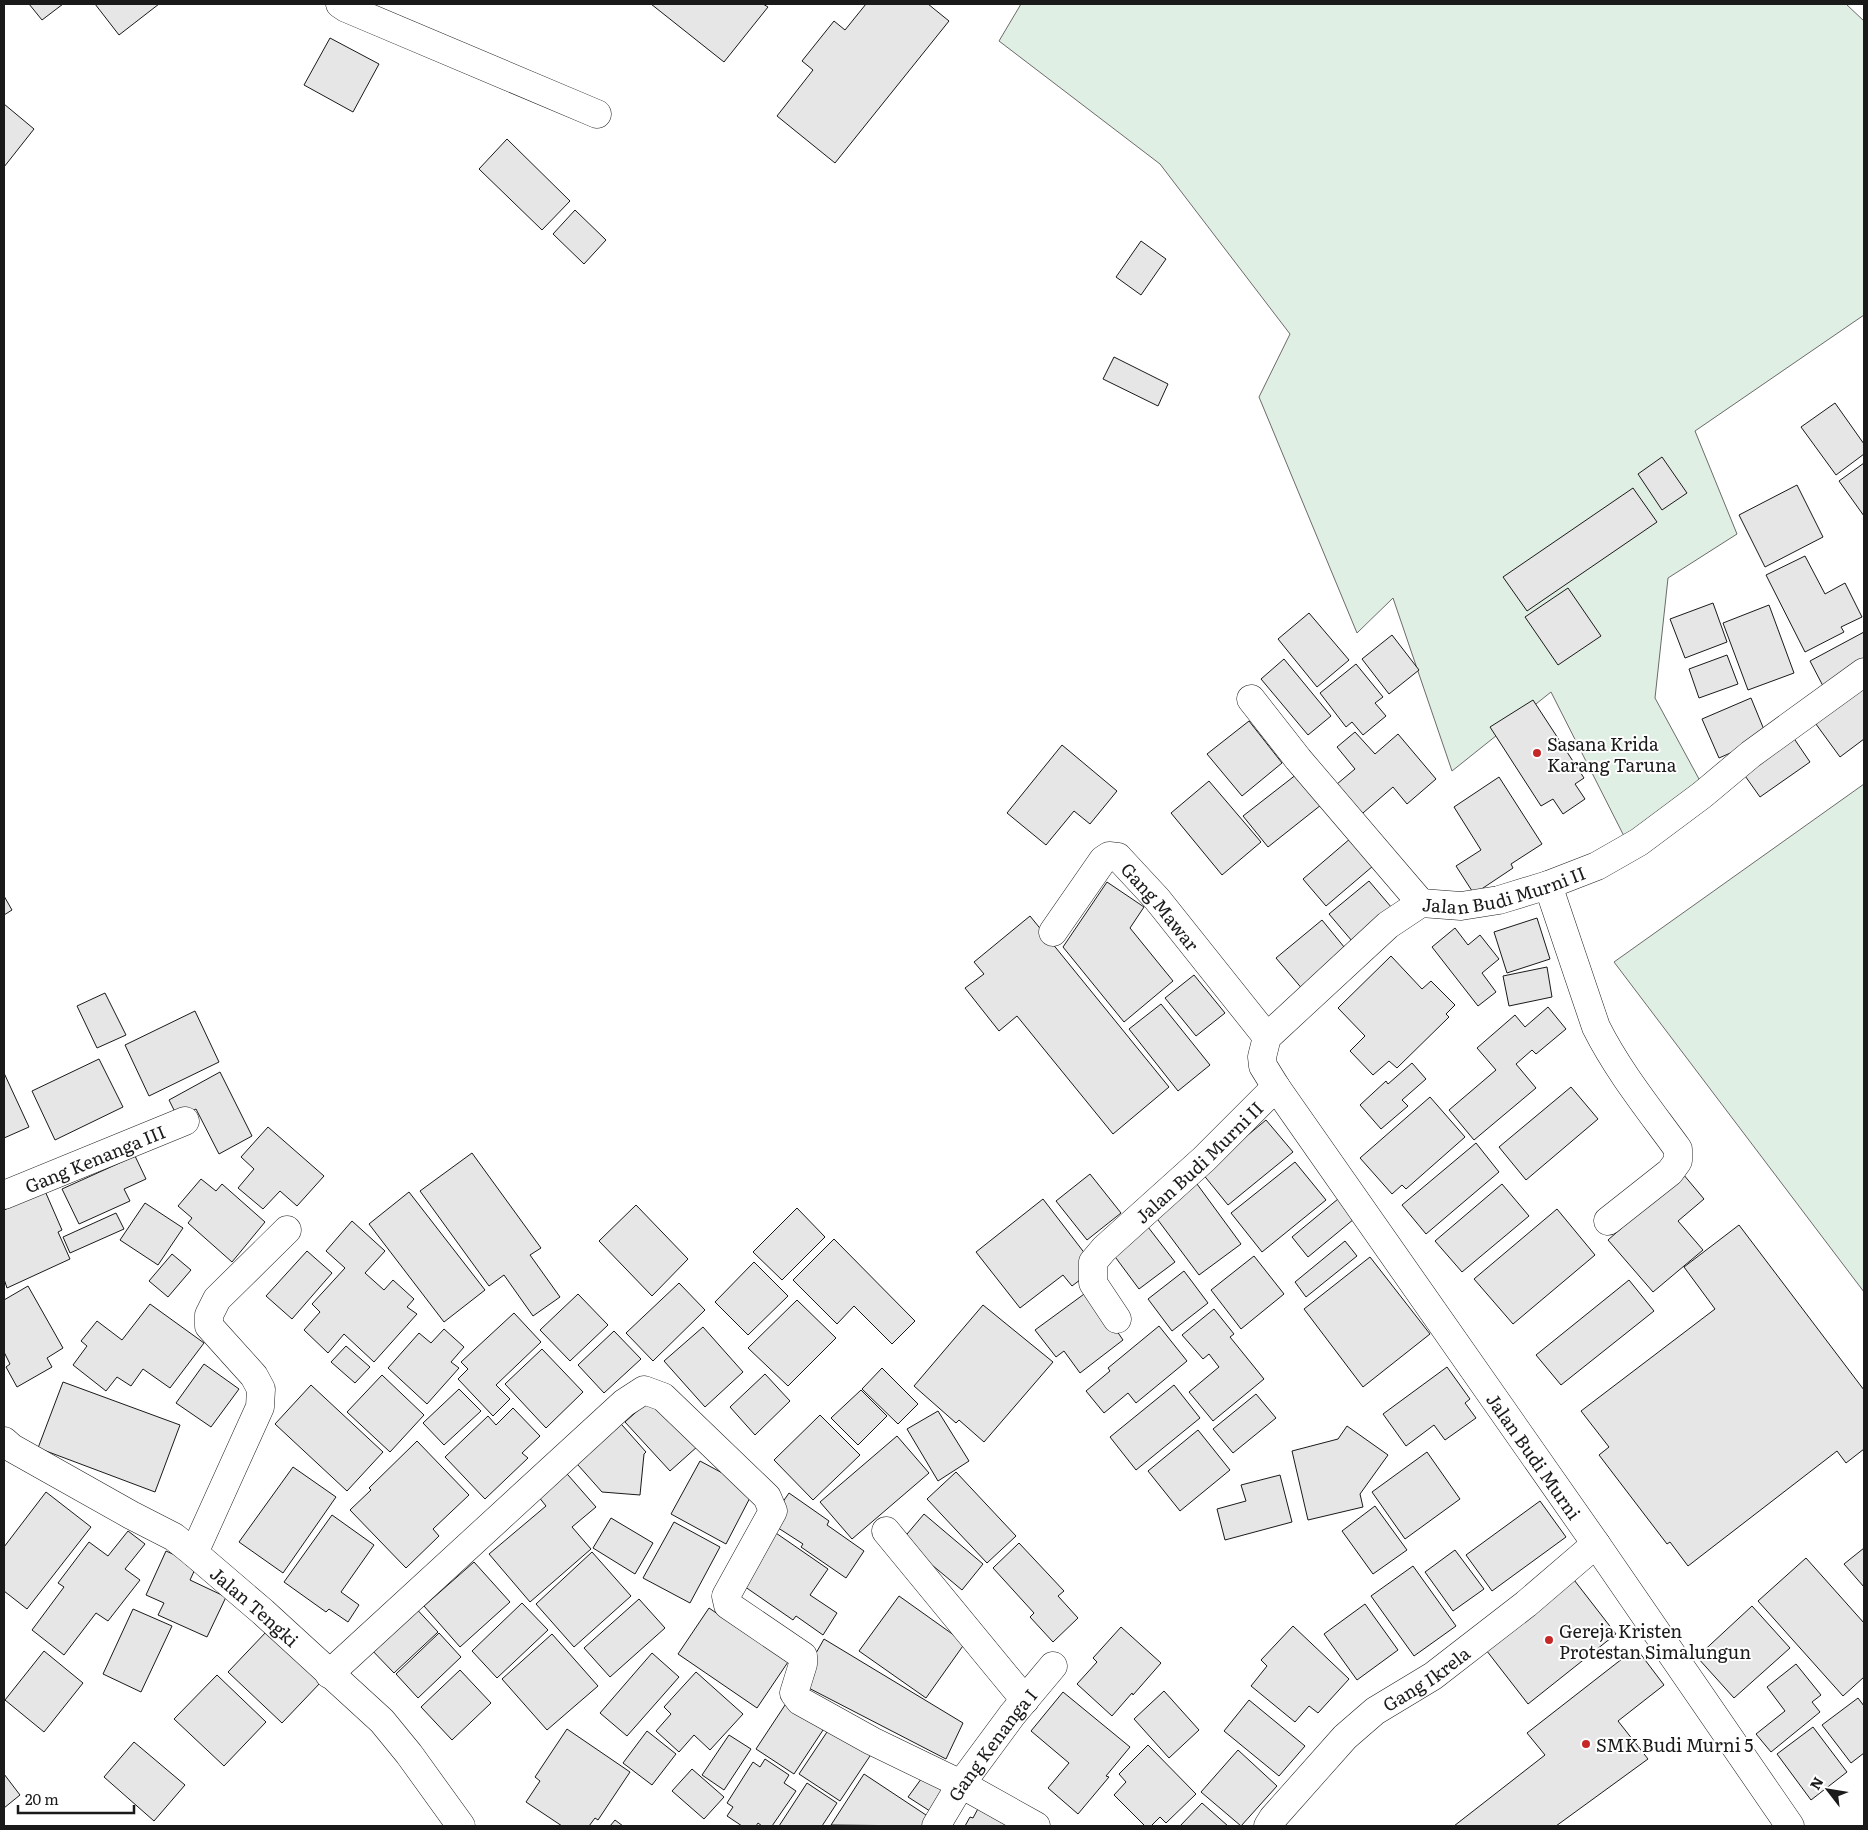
<svg xmlns="http://www.w3.org/2000/svg" width="1868" height="1830" font-family="Literata,serif">
<style>
.green{fill:#e0efe3;stroke:#6a6a6a}
.building{fill:#e6e6e6;stroke:#1a1a1a}
.lines{fill:none;stroke-linecap:round;stroke-linejoin:round}
.street-casing{stroke:#1a1a1a;stroke-width:29}
.street{stroke:#fff;stroke-width:28}
.poi-dot{fill:#c62828;stroke:#fff;stroke-width:2}
.labels{text-anchor:middle;dominant-baseline:central;stroke-width:4;stroke-linejoin:round;paint-order:stroke}
.poi-label{font-size:18px;fill:#1a1a1a;stroke:#fff;text-anchor:start}
.street-label{font-size:18px;fill:#1a1a1a;stroke:#fff}
</style>
<rect width="100%" height="100%" fill="#fff"/>
<path class="green" d="M 1021,4 L 1846,4 L 1864,21 L 1864,315 L 1695,431 L 1737,534 L 1668,578 L 1655,698 L 1705,790 L 1628,844 L 1551,692 L 1452,771 L 1393,598 L 1357,633 L 1259,397 L 1290,334 L 1160,164 L 999,41 Z
M 1864,784 L 1864,1292 L 1614,962 Z"/>
<path class="building" d="M 29,4 L 63,4 L 42,20 Z
M 95,4 L 159,4 L 119,35 Z
M 651,4 L 763,4 L 768,7 L 724,62 Z
M 866,4 L 928,4 L 949,21 L 835,163 L 777,116 L 813,70 L 802,61 L 834,21 L 845,30 Z
M 330,38 L 379,64 L 353,112 L 304,85 Z
M 4,104 L 34,129 L 4,167 Z
M 507,139 L 570,201 L 542,230 L 479,169 Z
M 575,210 L 606,240 L 584,264 L 553,234 Z
M 1141,241 L 1166,259 L 1141,295 L 1116,277 Z
M 1114,357 L 1168,384 L 1158,406 L 1103,379 Z
M 1835,403 L 1864,444 L 1864,454 L 1836,475 L 1801,427 Z
M 1662,457 L 1687,493 L 1662,510 L 1638,474 Z
M 1864,463 L 1864,516 L 1839,481 Z
M 1797,485 L 1823,537 L 1765,567 L 1739,515 Z
M 1633,488 L 1657,522 L 1527,611 L 1503,577 Z
M 1805,556 L 1825,594 L 1845,583 L 1862,617 L 1841,627 L 1844,632 L 1805,652 L 1766,575 Z
M 1568,588 L 1601,636 L 1558,665 L 1525,617 Z
M 1713,603 L 1727,642 L 1685,658 L 1670,619 Z
M 1769,605 L 1794,673 L 1748,690 L 1723,623 Z
M 1309,613 L 1349,660 L 1317,687 L 1278,639 Z
M 1864,632 L 1864,665 L 1823,686 L 1810,661 Z
M 1392,635 L 1419,670 L 1389,694 L 1362,659 Z
M 1727,655 L 1738,684 L 1699,698 L 1689,669 Z
M 1284,659 L 1331,716 L 1308,735 L 1261,679 Z
M 1356,664 L 1383,697 L 1375,703 L 1386,716 L 1363,735 L 1352,722 L 1346,727 L 1320,693 Z
M 1864,684 L 1864,739 L 1840,757 L 1813,720 Z
M 1751,698 L 1767,737 L 1719,758 L 1702,719 Z
M 1533,700 L 1584,778 L 1575,784 L 1585,799 L 1563,814 L 1553,799 L 1541,806 L 1490,727 Z
M 1249,721 L 1282,763 L 1242,796 L 1207,754 Z
M 1355,732 L 1375,754 L 1398,734 L 1436,779 L 1407,804 L 1393,787 L 1356,819 L 1331,789 L 1355,769 L 1337,747 Z
M 1793,737 L 1810,762 L 1760,797 L 1743,773 Z
M 1062,745 L 1117,791 L 1090,824 L 1074,811 L 1046,845 L 1007,813 Z
M 1297,774 L 1321,805 L 1268,847 L 1243,816 Z
M 1499,777 L 1542,844 L 1511,864 L 1513,868 L 1474,894 L 1456,866 L 1481,850 L 1454,807 Z
M 1209,781 L 1261,842 L 1222,875 L 1171,813 Z
M 1351,838 L 1373,866 L 1326,906 L 1303,879 Z
M 1369,881 L 1392,908 L 1352,941 L 1329,914 Z
M 1107,882 L 1144,907 L 1130,928 L 1173,981 L 1124,1022 L 1063,947 Z
M 4,896 L 12,910 L 4,915 Z
M 1030,916 L 1169,1087 L 1113,1134 L 1017,1016 L 999,1031 L 965,988 L 984,974 L 974,962 Z
M 1537,918 L 1550,959 L 1507,973 L 1494,932 Z
M 1322,920 L 1349,953 L 1304,991 L 1276,958 Z
M 1455,928 L 1468,945 L 1480,935 L 1499,959 L 1482,973 L 1496,992 L 1478,1006 L 1432,947 Z
M 1391,956 L 1422,989 L 1431,981 L 1455,1005 L 1446,1014 L 1449,1017 L 1397,1068 L 1389,1061 L 1373,1075 L 1350,1051 L 1365,1036 L 1338,1008 Z
M 1547,967 L 1552,997 L 1509,1006 L 1503,976 Z
M 1194,975 L 1225,1013 L 1196,1036 L 1165,998 Z
M 105,993 L 126,1035 L 97,1048 L 77,1006 Z
M 1161,1004 L 1210,1065 L 1178,1091 L 1129,1029 Z
M 1548,1007 L 1566,1029 L 1536,1054 L 1532,1050 L 1516,1064 L 1536,1088 L 1474,1140 L 1449,1110 L 1496,1070 L 1477,1048 L 1515,1015 L 1525,1027 Z
M 195,1011 L 219,1062 L 149,1096 L 125,1045 Z
M 99,1059 L 123,1107 L 55,1140 L 32,1091 Z
M 1412,1063 L 1426,1079 L 1402,1100 L 1408,1106 L 1381,1129 L 1360,1105 L 1386,1081 L 1388,1084 Z
M 220,1072 L 252,1136 L 219,1154 L 196,1109 L 178,1118 L 169,1100 Z
M 4,1073 L 29,1127 L 4,1138 Z
M 1571,1087 L 1598,1119 L 1526,1180 L 1499,1147 Z
M 1430,1097 L 1465,1137 L 1406,1189 L 1402,1185 L 1392,1194 L 1360,1158 Z
M 1266,1120 L 1293,1152 L 1228,1205 L 1202,1173 Z
M 268,1127 L 324,1176 L 297,1206 L 280,1191 L 263,1209 L 238,1188 L 254,1169 L 241,1157 Z
M 1476,1143 L 1499,1172 L 1426,1234 L 1402,1205 Z
M 472,1153 L 541,1248 L 530,1255 L 560,1297 L 533,1316 L 504,1275 L 489,1286 L 420,1191 Z
M 135,1156 L 146,1179 L 124,1189 L 130,1201 L 79,1224 L 62,1189 Z
M 1295,1162 L 1326,1200 L 1262,1252 L 1231,1213 Z
M 1090,1174 L 1121,1213 L 1087,1240 L 1056,1201 Z
M 1683,1174 L 1704,1199 L 1678,1221 L 1703,1250 L 1653,1292 L 1608,1240 Z
M 201,1179 L 216,1191 L 222,1184 L 265,1222 L 232,1262 L 188,1223 L 192,1218 L 178,1206 Z
M 1197,1184 L 1241,1244 L 1199,1275 L 1155,1216 Z
M 1502,1184 L 1529,1216 L 1462,1272 L 1435,1241 Z
M 45,1191 L 62,1230 L 58,1232 L 70,1259 L 7,1288 L 4,1279 L 4,1210 Z
M 409,1192 L 485,1290 L 444,1322 L 369,1224 Z
M 1043,1199 L 1086,1255 L 1093,1270 L 1072,1286 L 1063,1275 L 1020,1308 L 976,1252 Z
M 1338,1199 L 1354,1219 L 1308,1257 L 1292,1237 Z
M 145,1203 L 183,1228 L 158,1265 L 120,1240 Z
M 636,1205 L 688,1259 L 652,1296 L 599,1241 Z
M 797,1208 L 825,1237 L 782,1280 L 753,1252 Z
M 1557,1209 L 1595,1255 L 1513,1324 L 1474,1279 Z
M 116,1213 L 124,1229 L 70,1253 L 63,1237 Z
M 352,1221 L 385,1251 L 365,1273 L 384,1290 L 393,1280 L 414,1299 L 407,1307 L 417,1314 L 374,1362 L 344,1334 L 328,1353 L 304,1330 L 320,1312 L 312,1304 L 345,1268 L 326,1251 Z
M 1739,1225 L 1864,1390 L 1864,1449 L 1846,1463 L 1837,1451 L 1688,1566 L 1670,1542 L 1667,1544 L 1599,1455 L 1609,1447 L 1581,1411 L 1715,1309 L 1684,1267 Z
M 1148,1227 L 1175,1262 L 1139,1289 L 1113,1254 Z
M 834,1239 L 915,1321 L 892,1344 L 854,1306 L 837,1324 L 793,1280 Z
M 1345,1241 L 1357,1256 L 1306,1297 L 1295,1282 Z
M 307,1251 L 332,1273 L 292,1319 L 266,1296 Z
M 172,1254 L 191,1270 L 168,1297 L 149,1281 Z
M 1254,1256 L 1284,1294 L 1241,1329 L 1211,1290 Z
M 1370,1257 L 1430,1334 L 1363,1387 L 1304,1309 Z
M 754,1262 L 788,1296 L 748,1335 L 715,1302 Z
M 1184,1271 L 1208,1303 L 1172,1331 L 1148,1299 Z
M 1629,1280 L 1654,1311 L 1561,1385 L 1536,1355 Z
M 679,1283 L 705,1310 L 653,1361 L 626,1333 Z
M 28,1286 L 63,1348 L 47,1358 L 52,1367 L 17,1387 L 6,1367 L 10,1364 L 4,1352 L 4,1300 Z
M 1091,1289 L 1108,1318 L 1123,1340 L 1080,1373 L 1064,1351 L 1056,1357 L 1035,1330 Z
M 578,1294 L 608,1325 L 570,1361 L 540,1330 Z
M 797,1300 L 836,1338 L 788,1386 L 748,1348 Z
M 150,1304 L 204,1343 L 170,1388 L 143,1369 L 131,1386 L 117,1377 L 106,1391 L 73,1365 L 87,1346 L 81,1341 L 97,1321 L 122,1340 Z
M 983,1305 L 1053,1362 L 984,1442 L 959,1420 L 956,1423 L 914,1386 Z
M 1214,1309 L 1234,1334 L 1230,1337 L 1264,1379 L 1213,1421 L 1189,1392 L 1219,1367 L 1209,1354 L 1203,1359 L 1182,1335 Z
M 514,1313 L 541,1342 L 496,1385 L 510,1399 L 493,1416 L 458,1379 L 468,1369 L 461,1362 Z
M 1159,1326 L 1187,1361 L 1136,1403 L 1128,1393 L 1104,1413 L 1086,1391 L 1110,1371 L 1108,1368 Z
M 703,1327 L 743,1372 L 705,1407 L 664,1361 Z
M 444,1329 L 464,1347 L 451,1362 L 459,1368 L 427,1404 L 388,1368 L 419,1333 L 431,1343 Z
M 614,1331 L 641,1359 L 604,1393 L 578,1365 Z
M 346,1346 L 370,1367 L 355,1383 L 331,1362 Z
M 542,1349 L 583,1392 L 546,1428 L 505,1384 Z
M 204,1364 L 239,1389 L 211,1427 L 176,1403 Z
M 1447,1367 L 1470,1399 L 1465,1403 L 1476,1418 L 1445,1440 L 1434,1425 L 1406,1446 L 1383,1414 Z
M 882,1368 L 918,1404 L 898,1424 L 862,1389 Z
M 765,1374 L 790,1401 L 755,1435 L 730,1407 Z
M 382,1375 L 424,1415 L 390,1452 L 347,1412 Z
M 63,1382 L 180,1425 L 155,1492 L 38,1448 Z
M 311,1385 L 383,1452 L 347,1491 L 275,1424 Z
M 1174,1385 L 1200,1418 L 1136,1470 L 1110,1437 Z
M 459,1389 L 481,1411 L 444,1445 L 423,1423 Z
M 861,1390 L 887,1416 L 858,1445 L 831,1418 Z
M 1256,1394 L 1276,1418 L 1233,1453 L 1213,1429 Z
M 653,1397 L 698,1446 L 670,1471 L 625,1422 Z
M 513,1408 L 540,1436 L 522,1453 L 528,1458 L 485,1499 L 445,1457 L 488,1416 L 496,1425 Z
M 938,1411 L 969,1461 L 938,1481 L 907,1429 Z
M 820,1415 L 860,1455 L 813,1500 L 774,1460 Z
M 614,1416 L 646,1452 L 644,1454 L 640,1495 L 602,1492 L 570,1456 Z
M 1347,1426 L 1388,1455 L 1360,1494 L 1363,1507 L 1308,1520 L 1292,1451 L 1338,1439 Z
M 1198,1430 L 1230,1470 L 1180,1511 L 1148,1471 Z
M 897,1436 L 929,1473 L 852,1539 L 820,1502 Z
M 417,1441 L 469,1495 L 433,1529 L 439,1536 L 406,1568 L 350,1510 L 371,1490 L 369,1488 Z
M 1427,1452 L 1460,1499 L 1405,1539 L 1372,1492 Z
M 700,1461 L 754,1490 L 726,1544 L 671,1514 Z
M 293,1467 L 336,1497 L 283,1573 L 239,1542 Z
M 561,1467 L 596,1507 L 572,1527 L 591,1549 L 530,1602 L 489,1554 L 546,1506 L 534,1491 Z
M 956,1472 L 1016,1536 L 987,1563 L 927,1499 Z
M 1280,1475 L 1292,1522 L 1225,1540 L 1217,1509 L 1246,1501 L 1241,1485 Z
M 46,1492 L 91,1527 L 27,1609 L 4,1591 L 4,1547 Z
M 789,1493 L 829,1521 L 827,1525 L 864,1551 L 846,1578 L 801,1547 L 803,1544 L 769,1522 Z
M 1540,1501 L 1566,1537 L 1492,1591 L 1466,1555 Z
M 1375,1506 L 1407,1550 L 1373,1574 L 1342,1531 Z
M 924,1514 L 983,1564 L 962,1590 L 902,1540 Z
M 332,1515 L 374,1545 L 341,1592 L 359,1605 L 348,1622 L 329,1609 L 326,1612 L 284,1582 Z
M 611,1518 L 653,1543 L 635,1574 L 593,1548 Z
M 674,1522 L 720,1547 L 690,1603 L 643,1578 Z
M 128,1531 L 145,1544 L 125,1569 L 140,1580 L 108,1621 L 96,1613 L 64,1655 L 32,1630 L 64,1587 L 58,1583 L 89,1542 L 108,1556 Z
M 773,1531 L 828,1569 L 810,1595 L 837,1613 L 823,1635 L 796,1616 L 793,1620 L 738,1582 Z
M 1019,1543 L 1064,1591 L 1058,1596 L 1078,1618 L 1053,1642 L 1030,1617 L 1034,1613 L 993,1568 Z
M 1864,1548 L 1864,1587 L 1844,1564 Z
M 1455,1550 L 1484,1589 L 1453,1611 L 1425,1572 Z
M 166,1551 L 197,1565 L 190,1580 L 226,1597 L 207,1637 L 158,1615 L 164,1603 L 146,1595 Z
M 592,1552 L 631,1596 L 574,1647 L 536,1604 Z
M 1806,1558 L 1864,1623 L 1864,1677 L 1843,1696 L 1758,1601 Z
M 474,1562 L 510,1602 L 460,1647 L 424,1606 Z
M 1413,1566 L 1456,1626 L 1414,1656 L 1371,1596 Z
M 1571,1576 L 1616,1634 L 1528,1704 L 1483,1646 Z
M 899,1596 L 965,1643 L 926,1698 L 859,1651 Z
M 639,1599 L 665,1628 L 610,1677 L 584,1648 Z
M 411,1603 L 438,1632 L 394,1673 L 367,1645 Z
M 522,1603 L 548,1630 L 497,1678 L 472,1651 Z
M 1365,1604 L 1398,1650 L 1357,1680 L 1324,1634 Z
M 1752,1606 L 1790,1648 L 1734,1698 L 1697,1657 Z
M 709,1608 L 788,1662 L 757,1708 L 678,1654 Z
M 133,1609 L 172,1626 L 141,1692 L 103,1674 Z
M 1293,1626 L 1349,1679 L 1318,1713 L 1309,1706 L 1295,1722 L 1251,1686 L 1267,1666 L 1261,1660 Z
M 1121,1627 L 1161,1663 L 1133,1695 L 1132,1693 L 1112,1716 L 1077,1684 L 1097,1662 L 1093,1658 Z
M 267,1631 L 321,1682 L 282,1723 L 228,1672 Z
M 439,1633 L 461,1657 L 418,1698 L 396,1674 Z
M 552,1634 L 598,1686 L 547,1730 L 502,1679 Z
M 824,1639 L 963,1723 L 946,1759 L 799,1683 Z
M 1636,1648 L 1664,1685 L 1618,1721 L 1648,1759 L 1556,1826 L 1454,1826 L 1545,1755 L 1527,1733 Z
M 44,1651 L 83,1683 L 44,1732 L 5,1700 Z
M 652,1653 L 679,1677 L 627,1736 L 600,1713 Z
M 1796,1664 L 1821,1695 L 1812,1702 L 1820,1712 L 1771,1752 L 1756,1734 L 1785,1711 L 1767,1687 Z
M 460,1670 L 491,1703 L 452,1740 L 421,1707 Z
M 696,1672 L 743,1714 L 710,1750 L 694,1735 L 679,1752 L 656,1731 L 671,1714 L 664,1707 Z
M 217,1675 L 266,1722 L 224,1766 L 174,1719 Z
M 1164,1691 L 1199,1730 L 1169,1758 L 1134,1719 Z
M 1063,1692 L 1130,1747 L 1106,1776 L 1109,1777 L 1078,1814 L 1048,1788 L 1069,1763 L 1031,1731 Z
M 1858,1698 L 1864,1706 L 1864,1753 L 1851,1763 L 1822,1725 Z
M 789,1699 L 827,1724 L 794,1774 L 756,1749 Z
M 1249,1700 L 1305,1746 L 1279,1776 L 1224,1731 Z
M 831,1726 L 872,1753 L 840,1801 L 799,1774 Z
M 1813,1727 L 1847,1772 L 1811,1800 L 1777,1754 Z
M 567,1729 L 630,1772 L 598,1820 L 595,1818 L 589,1826 L 562,1826 L 526,1802 L 540,1781 L 535,1777 Z
M 647,1731 L 676,1754 L 652,1785 L 623,1763 Z
M 729,1735 L 751,1749 L 724,1790 L 702,1775 Z
M 134,1742 L 185,1785 L 154,1821 L 104,1777 Z
M 1148,1745 L 1196,1794 L 1166,1823 L 1160,1817 L 1151,1826 L 1145,1826 L 1114,1795 L 1126,1782 L 1119,1774 Z
M 1238,1750 L 1277,1786 L 1241,1826 L 1201,1792 Z
M 765,1759 L 789,1775 L 784,1783 L 796,1791 L 772,1826 L 762,1826 L 758,1823 L 756,1826 L 742,1826 L 727,1816 L 733,1807 L 727,1803 L 753,1762 L 760,1767 Z
M 692,1769 L 724,1797 L 704,1819 L 672,1791 Z
M 927,1771 L 953,1785 L 933,1813 L 908,1797 Z
M 4,1774 L 20,1795 L 4,1808 Z
M 864,1774 L 929,1817 L 923,1826 L 831,1825 Z
M 807,1783 L 837,1803 L 822,1826 L 779,1826 Z
M 981,1803 L 1021,1826 L 965,1826 L 970,1817 L 973,1818 Z
M 1202,1803 L 1228,1826 L 1180,1826 Z
M 615,1820 L 623,1826 L 610,1826 Z"/>
<g class="lines">
<defs>
<g id="street">
<path d="M 340,4 L 346,8 L 597,114"/>
<path d="M 1251,699 L 1298,759 L 1421,903"/>
<path d="M 1548,885 L 1596,1027 C 1618,1071 1649,1109 1678,1149 L 1678,1161 L 1670,1172 L 1608,1221"/>
<path id="s1" d="M 1053,932 L 1103,860 L 1109,856 L 1118,857 L 1157,899 L 1267,1037"/>
<path id="s2" d="M 4,1195 L 185,1121"/>
<path id="s3" d="M 1117,1319 L 1093,1283 L 1093,1262 L 1104,1249 L 1204,1159 L 1276,1087"/>
<path id="s4" d="M 4,1441 L 12,1448 L 131,1515 L 174,1537 L 194,1553 L 263,1612 L 382,1721 L 409,1754 L 461,1826"/>
<path d="M 886,1531 L 1025,1700"/>
<path d="M 194,1553 L 260,1407 L 261,1389 L 254,1376 L 209,1326 L 209,1315 L 217,1299 L 287,1230"/>
<path d="M 329,1674 L 624,1403 L 644,1390 L 663,1397 L 767,1497 L 773,1511 L 726,1596 L 728,1605 L 803,1656 L 803,1664 L 794,1693 L 800,1701 L 872,1741 L 961,1784 L 1036,1826"/>
<path id="s5" d="M 936,1826 L 961,1784 L 1012,1715 L 1053,1666"/>
<path id="s6" d="M 1268,1826 L 1273,1818 L 1345,1737 L 1375,1711 L 1433,1676 L 1526,1604 L 1596,1544"/>
<path id="s7" d="M 1790,1826 L 1596,1544 L 1276,1087 L 1263,1066 L 1262,1057 L 1267,1037 L 1388,925 L 1421,903 L 1461,906 L 1499,900 L 1548,885 L 1597,866 L 1639,842 L 1702,795 L 1751,754 L 1864,672"/>
</g>
</defs>
<use href="#street" class="street-casing"/>
<use href="#street" class="street"/>
</g>
<g class="poi-dot">
<circle cx="1537" cy="753" r="5"/>
<circle cx="1549" cy="1640" r="5"/>
<circle cx="1586" cy="1744" r="5"/>
</g>
<g class="labels">
<g class="poi-label">
<text x="1547" y="743">Sasana Krida<tspan x="1547" dy="21">Karang Taruna</tspan></text>
<text x="1559" y="1630">Gereja Kristen<tspan x="1559" dy="21">Protestan Simalungun</tspan></text>
<text x="1596" y="1744">SMK Budi Murni 5</text>
</g>
<g class="street-label">
<text stroke="none"><textPath href="#s7" startOffset="1244">Jalan Budi Murni II</textPath></text>
<text stroke="none"><textPath href="#s1" startOffset="169">Gang Mawar</textPath></text>
<text stroke="none"><textPath href="#s2" startOffset="98">Gang Kenanga III</textPath></text>
<text stroke="none"><textPath href="#s3" startOffset="210">Jalan Budi Murni II</textPath></text>
<text transform="translate(1534 1456) rotate(55)">Jalan Budi Murni</text>
<text stroke="none"><textPath href="#s4" startOffset="302">Jalan Tengki</textPath></text>
<text stroke="none"><textPath href="#s6" startOffset="218">Gang Ikrela</textPath></text>
<text stroke="none"><textPath href="#s5" startOffset="99">Gang Kenanga I</textPath></text>
</g>
</g>
<rect width="1868" height="1830" fill="none" stroke="#1a1a1a" stroke-width="10"/>
<g transform="translate(1828 1790) rotate(301)" stroke="#ffffff" stroke-width="4" paint-order="stroke">
<path d="M0-4L9 19L0 12L-9 19Z" fill="#1a1a1a"/>
<text y="-8" font-size="14" font-weight="bold" text-anchor="middle" fill="#1a1a1a">N</text>
</g>
<path d="M18 1805v8h116v-8" fill="none" stroke="#1a1a1a" stroke-width="2.5"/>
<text x="25" y="1805" font-size="15" fill="#1a1a1a" stroke="#ffffff" stroke-width="4" paint-order="stroke">20 m</text>
</svg>
